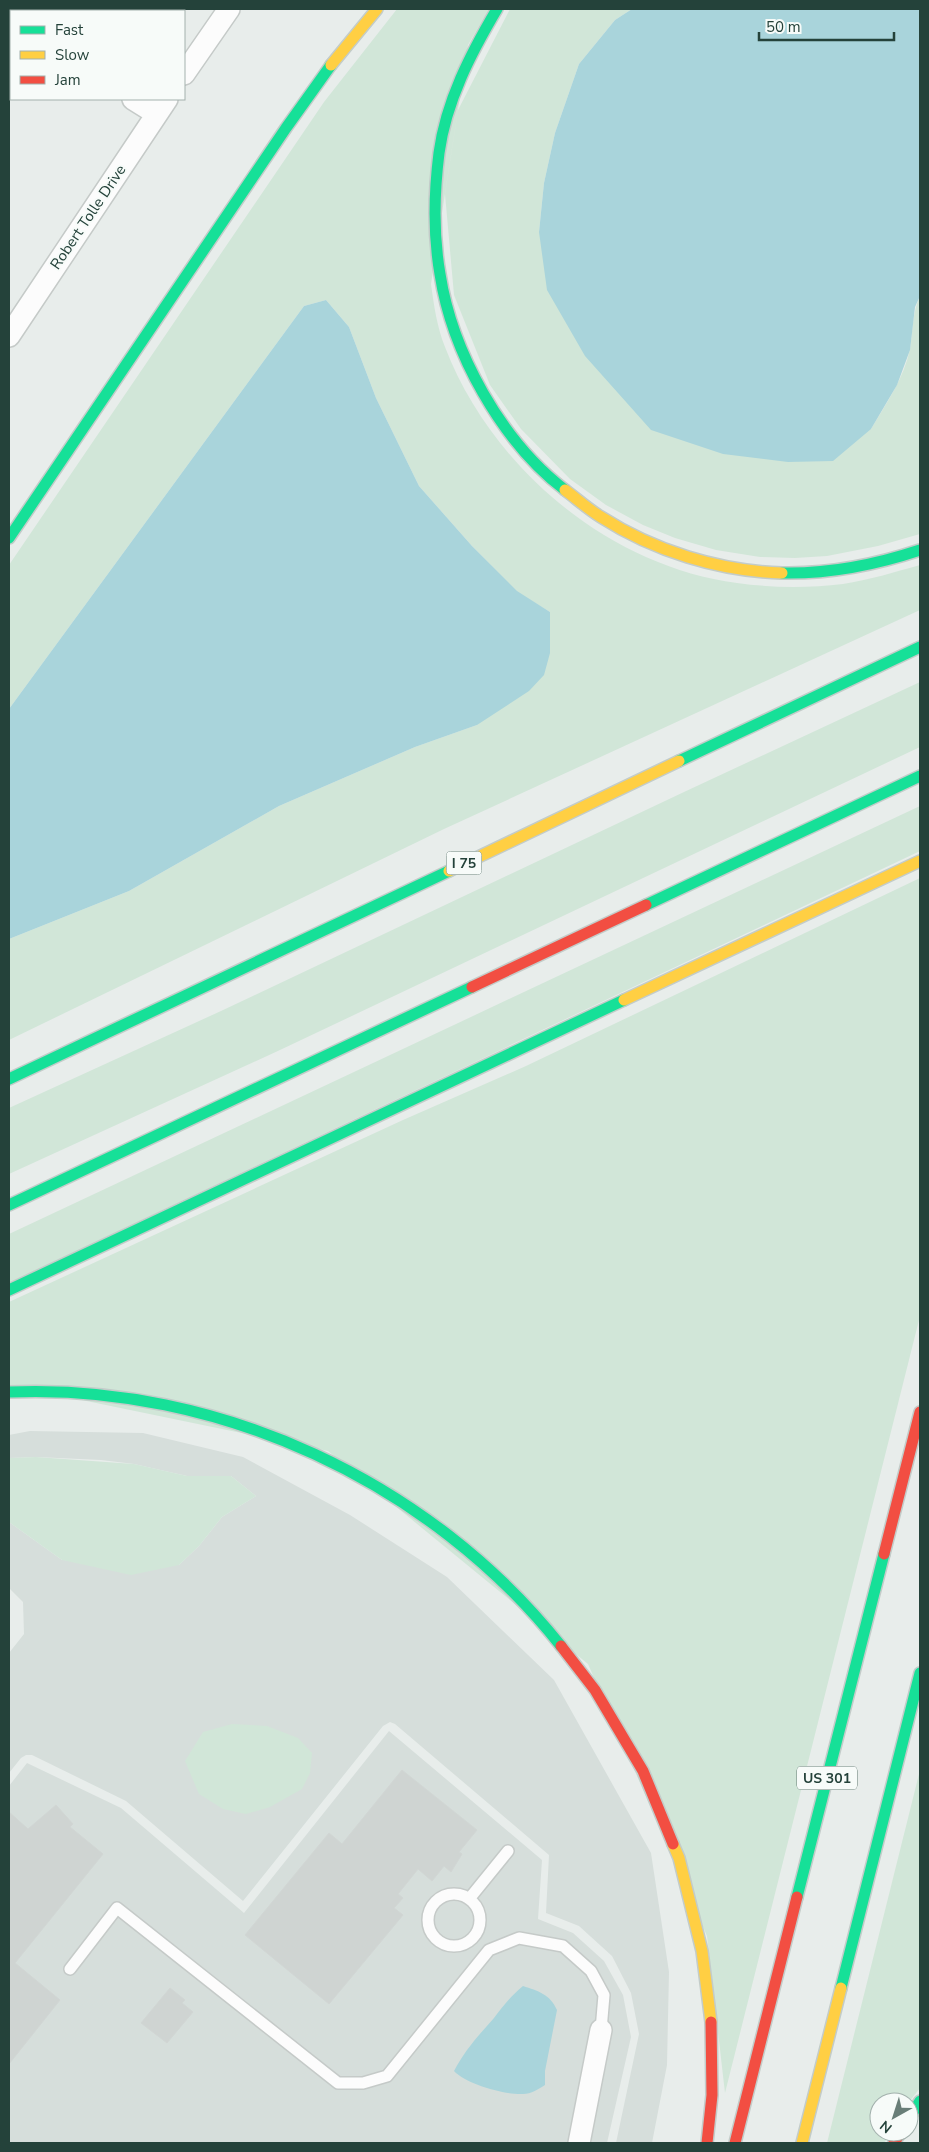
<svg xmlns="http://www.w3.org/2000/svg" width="929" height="2152" font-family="'Nunito Sans',sans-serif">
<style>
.built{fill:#d6dedb}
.green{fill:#d1e6d8}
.water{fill:#a9d4db}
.building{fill:#cfd4d2;stroke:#d1d6d4}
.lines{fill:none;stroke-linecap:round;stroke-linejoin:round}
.lane-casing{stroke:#c5cac8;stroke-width:14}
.street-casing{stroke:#c5cac8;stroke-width:24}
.fast-casing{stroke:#c3ccc9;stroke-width:14}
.slow-casing{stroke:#c3ccc9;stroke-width:14}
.jam-casing{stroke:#c3ccc9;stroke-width:14}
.lane{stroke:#fcfcfc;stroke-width:11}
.street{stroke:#fcfcfc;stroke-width:21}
.fast{stroke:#16e098;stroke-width:11}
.slow{stroke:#ffcf43;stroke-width:11}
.jam{stroke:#f24e42;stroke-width:11}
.labels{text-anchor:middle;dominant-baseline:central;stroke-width:4;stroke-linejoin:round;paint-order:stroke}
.shield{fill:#f7fbf9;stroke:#637a73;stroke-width:1}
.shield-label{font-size:14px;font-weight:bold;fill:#24423a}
.street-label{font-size:15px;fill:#24423a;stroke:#f7fbf9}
</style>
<rect width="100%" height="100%" fill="#e8edeb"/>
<path class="built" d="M 30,1431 L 143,1433 L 243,1457 L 350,1515 L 447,1577 L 554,1680 L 651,1853 L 669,1972 L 667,2065 L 652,2143 L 616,2143 L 639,2034 L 631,1993 L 612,1956 L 579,1926 L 546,1913 L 549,1855 L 395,1724 L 390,1722 L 383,1726 L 243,1901 L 126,1801 L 32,1755 L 26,1755 L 21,1758 L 9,1773 L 9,1653 L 24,1634 L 23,1602 L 9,1588 L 9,1522 L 62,1560 L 179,1565 L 199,1546 L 222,1517 L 256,1496 L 231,1476 L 187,1476 L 134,1464 L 101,1460 L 36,1457 L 9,1458 L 9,1435 Z
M 389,1731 L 542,1860 L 538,1919 L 573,1933 L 604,1961 L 623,1995 L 631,2037 L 607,2143 L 9,2143 L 9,1786 L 27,1763 L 121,1808 L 244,1913 Z"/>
<path class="green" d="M 397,9 L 489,9 L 468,45 L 431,284 C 434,306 437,327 445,347 C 491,467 608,566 737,583 C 772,588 809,588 843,584 C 869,580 895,572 920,565 L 920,610 L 444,829 L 9,1040 L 9,939 L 129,891 L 279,806 L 415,747 L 477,725 L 550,612 L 517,592 L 472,546 L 419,486 L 376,398 L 349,327 L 326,300 L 304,306 L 9,709 L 9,565 L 324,102 Z
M 510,9 L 632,9 L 615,20 L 579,64 L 555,133 L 544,183 L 539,232 L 871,429 C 886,404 904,378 910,349 C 913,331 912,313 920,296 L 920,534 L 878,546 L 827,556 L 795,558 L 760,557 L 716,550 L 675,538 L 643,525 L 606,505 L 570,479 L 521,429 L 490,385 L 454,295 L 445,194 L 458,110 Z
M 920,682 L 920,747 L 280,1050 L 9,1174 L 9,1108 L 221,1011 L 684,792 Z
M 920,806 L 920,851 L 9,1283 L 9,1234 Z
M 920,878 L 920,1316 L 725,2093 L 707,1936 L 588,1664 L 328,1451 L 9,1385 L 9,1302 L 403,1120 L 526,1066 Z
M 36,1457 L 134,1464 L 187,1476 L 231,1476 L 256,1496 L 222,1517 L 199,1546 L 179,1565 L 131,1575 L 62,1560 L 9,1522 L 9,1458 Z
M 232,1724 L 267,1726 L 298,1738 L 312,1753 L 310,1773 L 302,1789 L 270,1807 L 246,1814 L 223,1809 L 199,1794 L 185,1761 L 203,1732 Z
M 920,1770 L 920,2088 L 909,2102 L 879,2102 L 879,2132 L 892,2132 L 884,2143 L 827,2143 Z"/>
<path class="water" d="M 632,9 L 920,9 L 920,296 L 915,307 L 910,350 L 897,385 L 871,429 L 833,461 L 788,462 L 723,454 L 651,430 L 585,356 L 547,290 L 539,232 L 544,183 L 555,133 L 579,64 L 615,20 Z
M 326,300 L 349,327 L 376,398 L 419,486 L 472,546 L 517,591 L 550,612 L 550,653 L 544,675 L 529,691 L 477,725 L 415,747 L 279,806 L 129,891 L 9,939 L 9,709 L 304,306 Z
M 523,1986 C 538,1991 550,1994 557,2010 L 545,2071 L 545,2085 C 539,2089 531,2094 523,2094 C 505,2095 466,2084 454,2071 C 465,2050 478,2036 494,2018 C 503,2006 511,1996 523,1986 Z"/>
<path class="building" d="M 402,1770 L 477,1830 L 459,1852 L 462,1854 L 451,1872 L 444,1866 L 432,1881 L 418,1869 L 398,1894 L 403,1898 L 394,1908 L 403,1915 L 329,2004 L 245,1935 L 329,1833 L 342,1844 Z
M 56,1805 L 73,1824 L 70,1827 L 103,1854 L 15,1963 L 60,2000 L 9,2064 L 9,1812 L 28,1829 Z
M 170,1988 L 185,2000 L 182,2003 L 193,2012 L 167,2043 L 141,2023 Z"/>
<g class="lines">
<defs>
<path id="lane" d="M428 1920a26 26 0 1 1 52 0a26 26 0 1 1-52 0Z
M 469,1899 L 508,1851
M 70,1969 L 117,1908 L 338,2083 L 363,2083 L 387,2076 L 489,1950 L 519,1938 L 563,1946 L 591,1971 L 604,1995 L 601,2030"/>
<path id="street" d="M 9,16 L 11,18
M 184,74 L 229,9
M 133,99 L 157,114
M 9,336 L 167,99
M 579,2143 L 601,2030"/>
<path id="fast" d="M 497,9 C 471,53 446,101 439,153 C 434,193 433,234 440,274 C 452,352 501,441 565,490
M 9,538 L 286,128 L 331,65
M 782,573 C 829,574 875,565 920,550
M 679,761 L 920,647
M 646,905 L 920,776
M 9,1079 L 449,871
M 9,1205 L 472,987
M 9,1290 L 624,1000
M 9,1392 C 218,1383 431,1482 561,1646
M 797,1897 L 884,1554
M 841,1988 L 920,1673
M 909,2119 L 920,2101"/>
<path id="slow" d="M 331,65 L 377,9
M 565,490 C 577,499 588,509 601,517 C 654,551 719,571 782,573
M 449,871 L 679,761
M 624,1000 L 920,861
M 673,1844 L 679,1858 L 702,1951 L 711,2022
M 802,2143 L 841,1988"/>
<path id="jam" d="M 472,987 L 646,905
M 884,1554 L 920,1412
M 561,1646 L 595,1690 L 643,1771 L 673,1844
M 707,2143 L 712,2095 L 711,2022
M 735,2143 L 797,1897
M 894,2143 L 901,2132"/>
</defs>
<use href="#lane" class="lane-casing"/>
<use href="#street" class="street-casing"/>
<use href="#fast" class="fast-casing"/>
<use href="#slow" class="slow-casing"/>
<use href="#jam" class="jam-casing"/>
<use href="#lane" class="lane"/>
<use href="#street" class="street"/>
<use href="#fast" class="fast"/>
<use href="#slow" class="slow"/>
<use href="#jam" class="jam"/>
</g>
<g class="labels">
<g class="shield">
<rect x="446.5" y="851.5" width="35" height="23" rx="4"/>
<rect x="797" y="1766.5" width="60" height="23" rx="4"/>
</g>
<g class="shield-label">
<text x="464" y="863">I 75</text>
<text x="827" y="1778">US 301</text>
</g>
<g class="street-label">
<text transform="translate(88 217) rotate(-56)">Robert Tolle Drive</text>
</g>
</g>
<rect width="929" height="2152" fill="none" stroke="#24423a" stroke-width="20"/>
<rect x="10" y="10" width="175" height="90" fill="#f7fbf9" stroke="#a3b1ad"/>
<rect x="20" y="26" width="25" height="8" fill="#16e098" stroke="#a3b1ad"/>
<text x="55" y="35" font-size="15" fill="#24423a">Fast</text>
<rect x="20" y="51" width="25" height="8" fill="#ffcf43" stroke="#a3b1ad"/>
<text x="55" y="60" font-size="15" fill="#24423a">Slow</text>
<rect x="20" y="76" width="25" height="8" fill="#f24e42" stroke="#a3b1ad"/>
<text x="55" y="85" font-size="15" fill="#24423a">Jam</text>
<g transform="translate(894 2117) rotate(219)"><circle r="24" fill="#f7fbf9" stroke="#a3b1ad"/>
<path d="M0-4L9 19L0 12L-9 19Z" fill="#697e78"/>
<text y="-8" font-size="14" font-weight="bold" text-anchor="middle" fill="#24423a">N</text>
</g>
<path d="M759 32v8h135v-8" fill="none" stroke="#24423a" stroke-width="2.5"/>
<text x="766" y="32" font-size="15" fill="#24423a" stroke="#f7fbf9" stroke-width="4" paint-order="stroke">50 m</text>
</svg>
